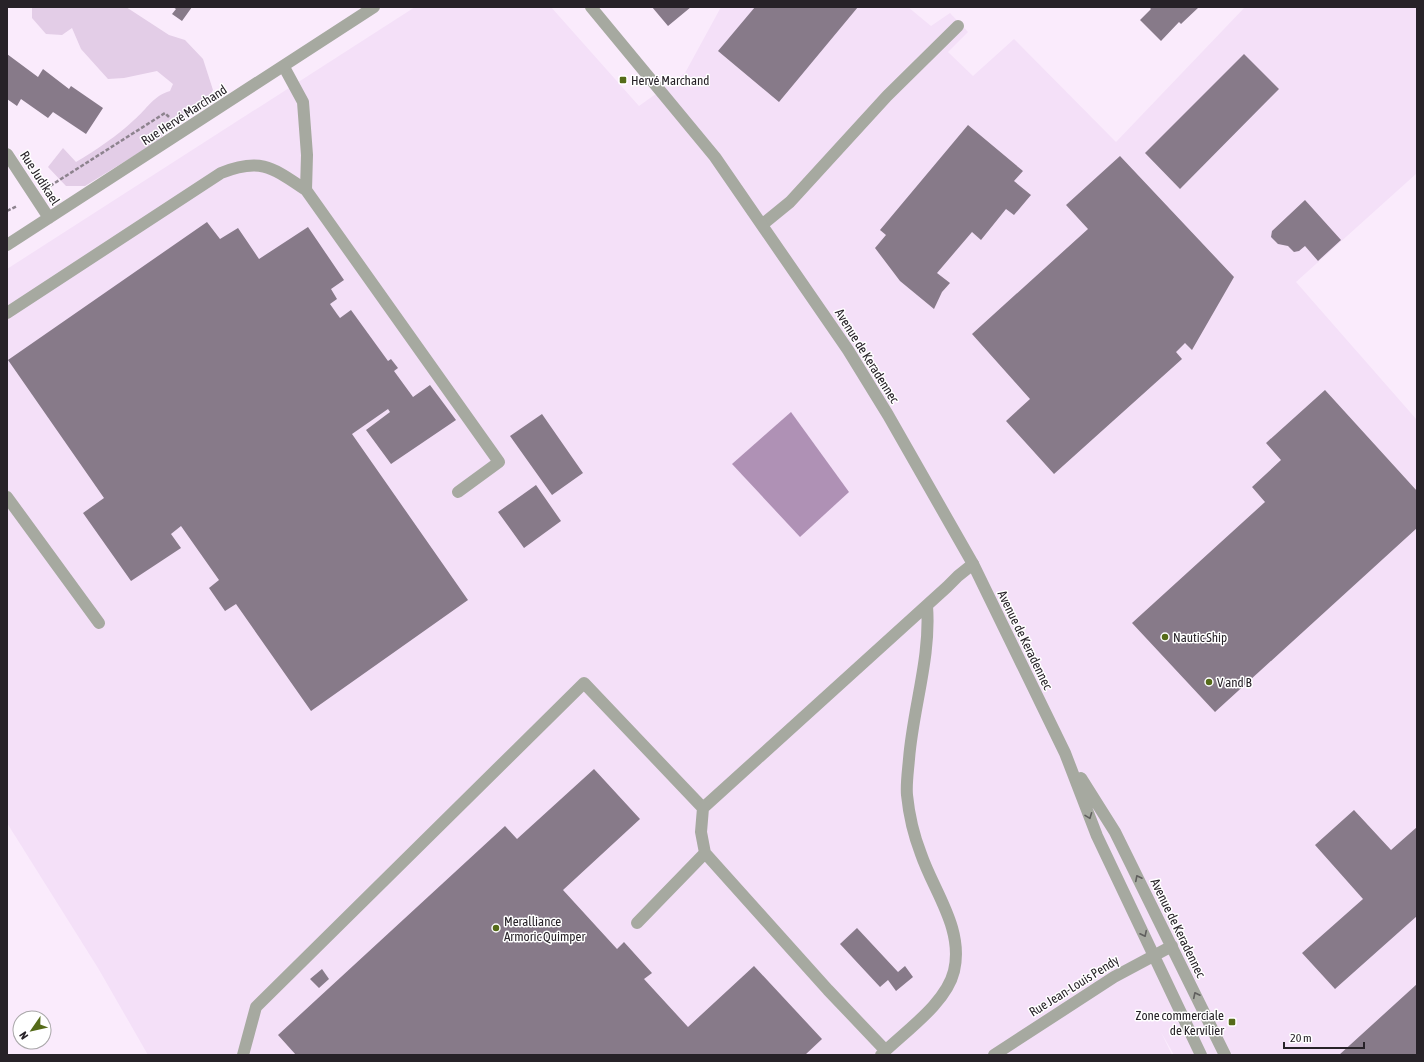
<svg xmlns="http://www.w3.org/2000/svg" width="1424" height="1062" font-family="'Asap Condensed',sans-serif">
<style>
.built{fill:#f4e0f8}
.green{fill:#e3cde7}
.water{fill:#af91b5}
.building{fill:#877a89}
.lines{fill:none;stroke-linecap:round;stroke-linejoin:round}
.path{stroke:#8d838e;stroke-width:2.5;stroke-dasharray:4 2;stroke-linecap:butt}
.lane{stroke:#a6a9a0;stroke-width:12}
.street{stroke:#a6a9a0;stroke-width:12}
.oneway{stroke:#605f5e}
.poi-dot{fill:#556b19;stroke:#fff;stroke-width:1.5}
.labels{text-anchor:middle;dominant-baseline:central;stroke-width:3;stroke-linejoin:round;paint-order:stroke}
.poi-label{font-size:13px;fill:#272228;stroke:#fff;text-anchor:start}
.street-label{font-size:13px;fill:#272228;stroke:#fff}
</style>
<rect width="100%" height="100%" fill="#faebfc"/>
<path class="built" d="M 415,7 L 551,7 L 639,106 L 685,73 L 721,7 L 908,7 L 931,26 L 950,13 L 968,32 L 948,52 L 973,76 L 1014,39 L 1116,142 L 1245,7 L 1417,7 L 1417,173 L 1296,282 L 1417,420 L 1417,1055 L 1174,1055 L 1161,1032 L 1172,1055 L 148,1055 L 98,968 L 7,823 L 7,269 Z"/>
<path class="green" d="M 32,7 L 126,7 L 169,35 L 185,40 L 203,59 L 213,90 L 202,108 L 171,125 L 158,141 L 85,186 L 66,186 L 48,167 L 63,148 L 76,162 C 96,150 117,136 134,120 C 147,109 153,96 170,91 L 173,84 L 157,71 L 124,78 L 108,79 L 81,49 L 72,28 L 62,35 L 46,34 L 32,18 Z"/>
<path class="water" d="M 791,412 L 849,492 L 800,537 L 732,464 Z"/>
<path class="building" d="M 173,7 L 192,7 L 182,21 L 172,14 L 176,9 Z
M 652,7 L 691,7 L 668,26 Z
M 755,7 L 858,7 L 779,102 L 718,51 Z
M 1149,7 L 1199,7 L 1181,24 L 1179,22 L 1161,41 L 1140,20 L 1151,9 Z
M 7,54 L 38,77 L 43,69 L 69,89 L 71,86 L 103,108 L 86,134 L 53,112 L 48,118 L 21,99 L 17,106 L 7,99 Z
M 1244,54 L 1279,89 L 1180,189 L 1145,153 Z
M 968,125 L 1023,171 L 1014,181 L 1031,195 L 1014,215 L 1006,209 L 981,240 L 972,232 L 937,273 L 950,283 L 942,292 L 934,309 L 900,281 L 875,248 L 886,235 L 880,230 Z
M 1120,156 L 1234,277 L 1192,350 L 1185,343 L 1176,352 L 1182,359 L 1054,474 L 1006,421 L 1030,399 L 972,334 L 1088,229 L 1066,205 Z
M 1305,200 L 1341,240 L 1318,261 L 1305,246 L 1299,251 L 1294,252 L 1288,246 L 1278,244 L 1271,237 L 1272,231 Z
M 207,222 L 220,239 L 238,228 L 259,259 L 308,227 L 344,280 L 331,289 L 337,299 L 330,304 L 337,314 L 340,318 L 351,310 L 388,361 L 391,359 L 398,368 L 394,371 L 413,397 L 430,385 L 456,420 L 391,464 L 366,430 L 390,412 L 388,409 L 352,434 L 468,600 L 311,711 L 236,604 L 225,611 L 209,588 L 219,580 L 181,526 L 171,534 L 181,548 L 131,581 L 83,513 L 104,498 L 8,360 Z
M 1325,390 L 1417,491 L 1417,528 L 1215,712 L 1132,623 L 1265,502 L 1252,487 L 1281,460 L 1266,443 Z
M 542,414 L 583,473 L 552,495 L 510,436 Z
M 536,485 L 561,521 L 524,548 L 498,512 Z
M 594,769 L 640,819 L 563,890 L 617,949 L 624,942 L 652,973 L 644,979 L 688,1027 L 754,966 L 822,1039 L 805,1055 L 296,1055 L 278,1035 L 505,826 L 517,839 Z
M 1354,810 L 1391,850 L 1417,827 L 1417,916 L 1335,989 L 1302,953 L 1363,899 L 1315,845 Z
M 857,928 L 898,972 L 905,966 L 913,977 L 896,991 L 888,980 L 880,987 L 840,944 Z
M 322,969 L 329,979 L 319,988 L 310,979 Z
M 1417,984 L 1417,1055 L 1339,1055 Z"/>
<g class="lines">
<path class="path" d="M 50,186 L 165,113 L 169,117
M 7,211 L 17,206"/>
<path class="lane" d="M 284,67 L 303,102 L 307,155 L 306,190 L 499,462 L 458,492
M 763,224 L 790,202 L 887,96 L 958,26
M 7,313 L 221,173 C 261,157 273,168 306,190
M 7,497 L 99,623
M 705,853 L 701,832 L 703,808 L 947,587 L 958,576 L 973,564
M 637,923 L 705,853 L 828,990 L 886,1051
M 243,1055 L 256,1007 L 584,683 L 703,808
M 881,1055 C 904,1032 946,1004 954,971 C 964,929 934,892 921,854 C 914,836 909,815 907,795 C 906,784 908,771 909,759 C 913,708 931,657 927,606"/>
<path class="street" d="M 591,7 L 715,157 L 848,350 L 888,415 L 973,564 L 1065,753 L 1097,836 L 1201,1055
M 7,154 L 49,218
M 7,245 L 374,7
M 1081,778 L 1115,832 L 1225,1055
M 994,1055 L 1114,977 L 1172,946"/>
</g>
<defs><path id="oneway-chevron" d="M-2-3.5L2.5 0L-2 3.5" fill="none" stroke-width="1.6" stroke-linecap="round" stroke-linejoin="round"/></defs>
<g class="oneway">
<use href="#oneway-chevron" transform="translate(1089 816) rotate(69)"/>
<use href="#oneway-chevron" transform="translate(1138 878) rotate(-117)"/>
<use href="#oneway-chevron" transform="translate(1144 934) rotate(64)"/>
<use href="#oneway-chevron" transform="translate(1196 995) rotate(-116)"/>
</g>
<g class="poi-dot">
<rect x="619" y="76" width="8" height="8" rx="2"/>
<circle cx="1165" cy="637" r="4"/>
<circle cx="1209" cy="682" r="4"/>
<circle cx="496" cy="928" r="4"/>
<rect x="1228" y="1018" width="8" height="8" rx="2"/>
</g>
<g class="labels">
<g class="poi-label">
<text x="631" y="80">Hervé Marchand</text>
<text x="1173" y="637">Nautic Ship</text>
<text x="1217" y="682">V and B</text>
<text x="504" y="921">Meralliance<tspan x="504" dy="15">Armoric Quimper</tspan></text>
<text x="1224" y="1015" text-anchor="end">Zone commerciale<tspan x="1224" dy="15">de Kervilier</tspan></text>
</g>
<g class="street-label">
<text transform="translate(184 115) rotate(-33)">Rue Hervé Marchand</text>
<text transform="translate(40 178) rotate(57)">Rue Judikael</text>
<text transform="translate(867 356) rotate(58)">Avenue de Keradennec</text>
<text transform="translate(1025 640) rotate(64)">Avenue de Keradennec</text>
<text transform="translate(1178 928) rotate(64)">Avenue de Keradennec</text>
<text transform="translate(1074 986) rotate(-32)">Rue Jean-Louis Pendy</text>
</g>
</g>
<rect width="1424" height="1062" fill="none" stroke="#272228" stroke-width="16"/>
<g transform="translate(32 1030) rotate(236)"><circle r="19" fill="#ffffff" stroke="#a9a7a9"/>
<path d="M0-3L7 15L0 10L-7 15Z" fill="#556b19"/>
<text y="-6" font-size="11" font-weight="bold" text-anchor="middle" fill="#272228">N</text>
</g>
<path d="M1284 1042v6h80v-6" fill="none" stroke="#272228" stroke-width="2"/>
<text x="1290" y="1042" font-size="12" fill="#272228" stroke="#ffffff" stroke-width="3" paint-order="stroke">20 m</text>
</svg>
